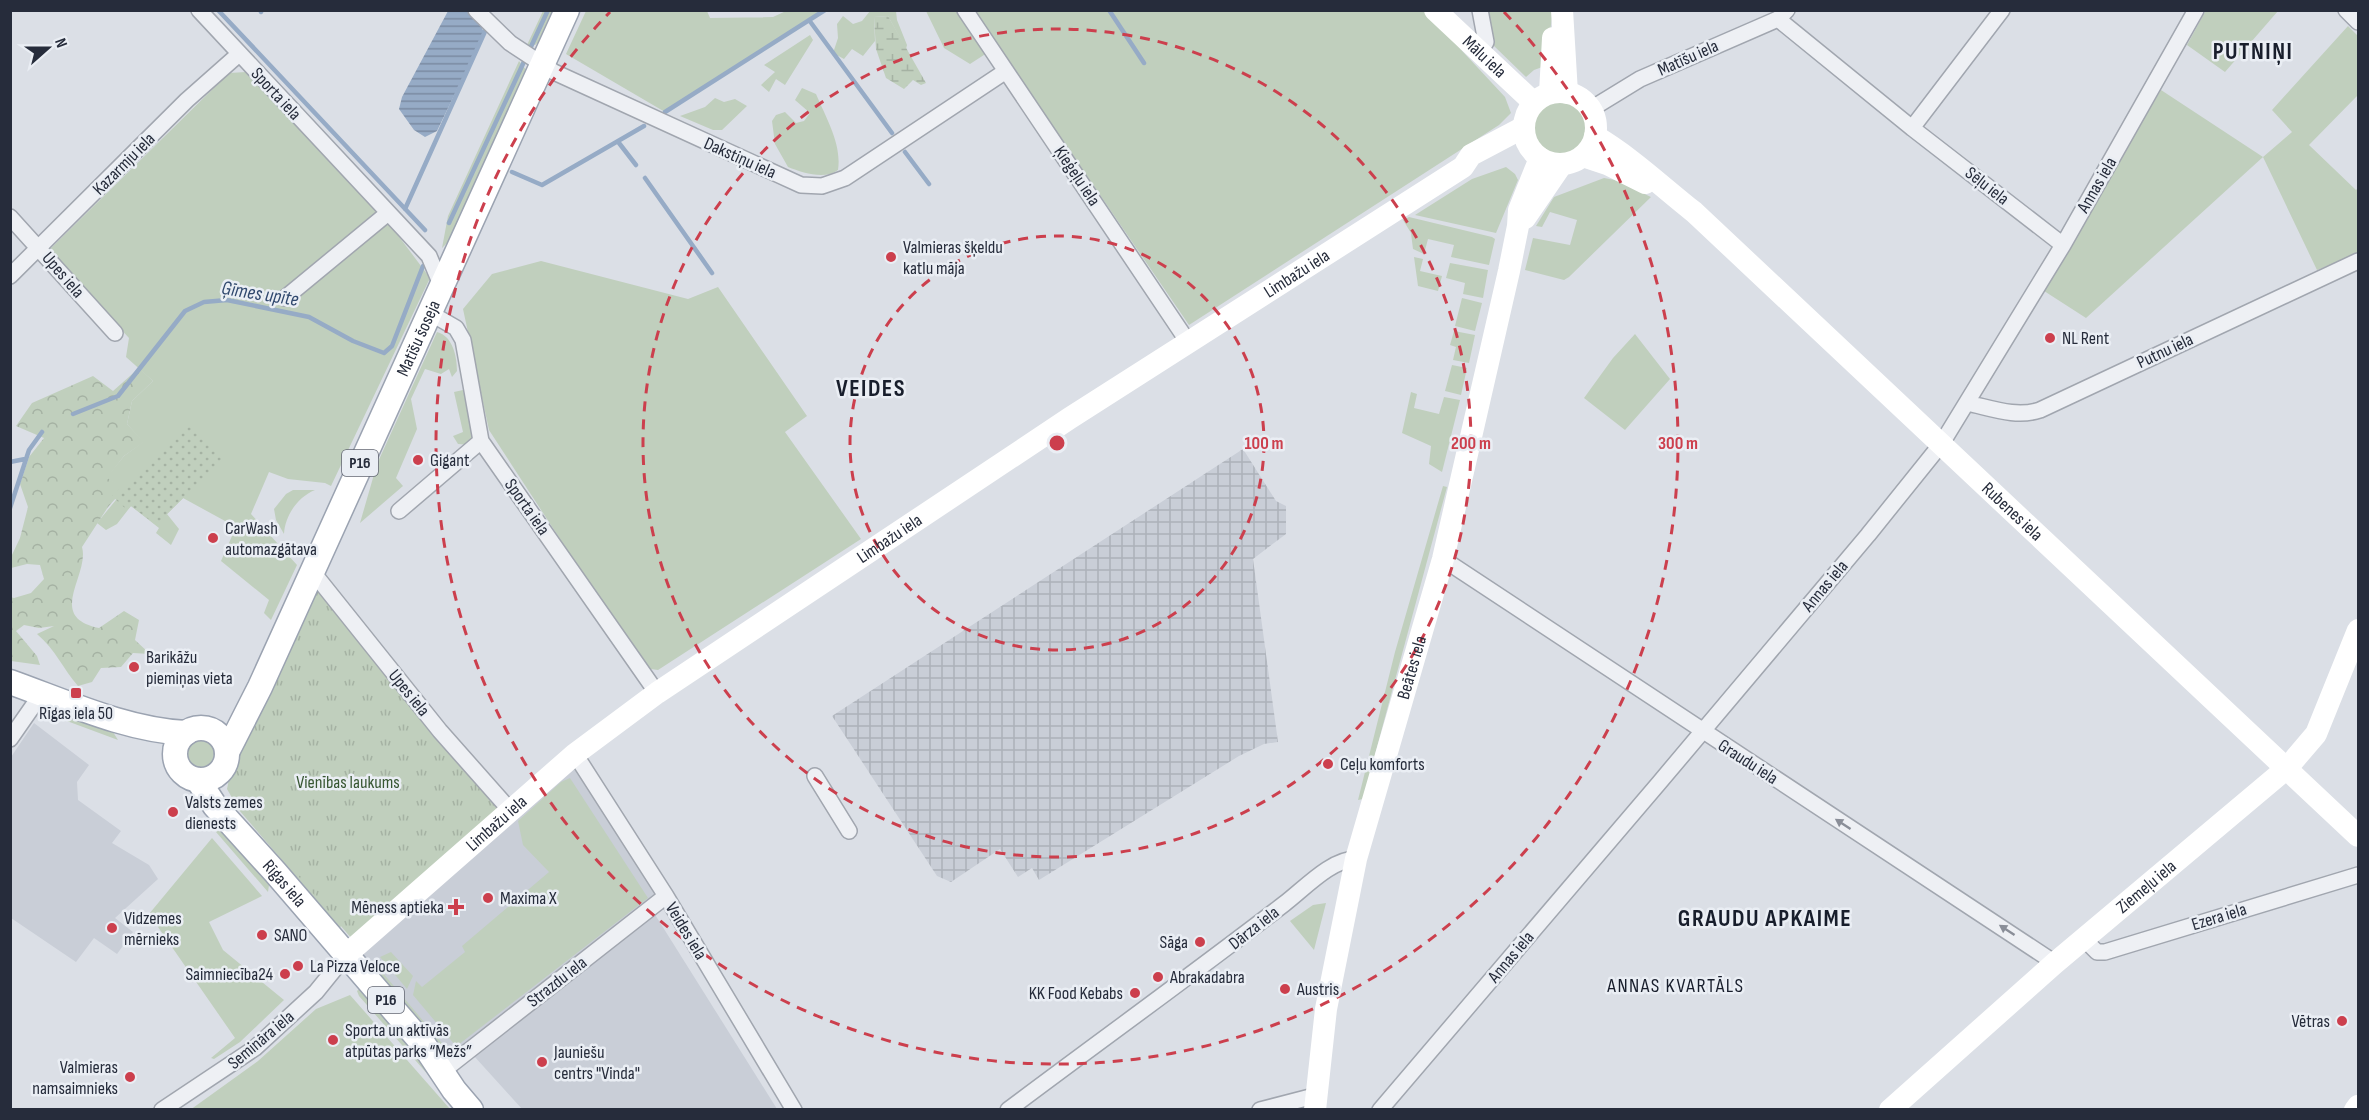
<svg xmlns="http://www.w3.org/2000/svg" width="2369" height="1120" font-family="'Sofia Sans Condensed',sans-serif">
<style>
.built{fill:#c9ced7}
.industrial{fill:url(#industrial-grid)}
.grass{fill:#c0cfbd}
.forest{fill:url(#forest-crowns)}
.wetland{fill:url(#wetland-marsh)}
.park{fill:url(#park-tufts)}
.garden{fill:url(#garden-dots)}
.water{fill:url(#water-rules)}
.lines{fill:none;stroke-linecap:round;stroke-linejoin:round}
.stream{stroke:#96abc6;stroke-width:4.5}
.street-casing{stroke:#a1a6af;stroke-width:18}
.primary-casing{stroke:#9ba3b1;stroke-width:27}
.street{stroke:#eef0f4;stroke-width:15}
.secondary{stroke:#fff;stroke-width:22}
.primary{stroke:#fff;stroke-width:24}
.oneway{fill:#8a8e98}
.ring{fill:none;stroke:#cc3f4d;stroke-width:3;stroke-dasharray:10 8}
.poi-dot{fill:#cc3f4d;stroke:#eaeef4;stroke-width:2}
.labels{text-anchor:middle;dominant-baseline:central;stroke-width:5;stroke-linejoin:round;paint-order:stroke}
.shield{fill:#eaeef4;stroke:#616672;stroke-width:1.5}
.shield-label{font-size:16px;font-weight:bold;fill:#262c3b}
.street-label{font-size:18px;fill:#262c3b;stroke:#eaeef4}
.poi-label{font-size:18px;fill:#262c3b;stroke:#eaeef4;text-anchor:start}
.park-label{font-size:18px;fill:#385733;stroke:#eaeef4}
.water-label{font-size:20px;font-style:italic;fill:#31496e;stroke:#eaeef4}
.neighbourhood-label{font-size:20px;letter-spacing:1.5px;fill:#181e2c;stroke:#eaeef4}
.district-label{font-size:24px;font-weight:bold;letter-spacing:1.5px;fill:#181e2c;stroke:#eaeef4}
.centre{fill:#cc3f4d;stroke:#eaeef4;stroke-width:3}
.ring-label{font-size:18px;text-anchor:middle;font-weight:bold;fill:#cc3f4d;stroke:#eaeef4;stroke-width:5;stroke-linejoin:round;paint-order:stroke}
</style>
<defs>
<pattern id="industrial-grid" width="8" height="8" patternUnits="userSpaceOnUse" patternTransform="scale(1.5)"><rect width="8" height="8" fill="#c9ced7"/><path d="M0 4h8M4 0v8" fill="none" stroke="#acb1b9"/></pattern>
<pattern id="forest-crowns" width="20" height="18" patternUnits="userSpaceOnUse" patternTransform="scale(1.5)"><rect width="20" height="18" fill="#c0cfbd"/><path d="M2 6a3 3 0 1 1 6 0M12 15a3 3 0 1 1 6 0" fill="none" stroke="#a5b2a3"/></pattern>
<pattern id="wetland-marsh" width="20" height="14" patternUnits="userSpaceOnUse" patternTransform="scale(1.5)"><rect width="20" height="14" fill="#c0cfbd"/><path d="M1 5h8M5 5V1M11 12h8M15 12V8" fill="none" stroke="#a5b2a3"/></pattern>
<pattern id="park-tufts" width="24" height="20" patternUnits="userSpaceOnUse" patternTransform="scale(1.5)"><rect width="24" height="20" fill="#c0cfbd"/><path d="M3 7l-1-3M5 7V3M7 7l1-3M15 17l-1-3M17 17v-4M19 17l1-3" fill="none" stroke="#a5b2a3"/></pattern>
<pattern id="garden-dots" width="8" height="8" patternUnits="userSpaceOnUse" patternTransform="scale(1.5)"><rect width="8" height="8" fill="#c0cfbd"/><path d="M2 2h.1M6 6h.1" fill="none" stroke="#a5b2a3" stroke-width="1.8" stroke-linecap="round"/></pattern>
<pattern id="water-rules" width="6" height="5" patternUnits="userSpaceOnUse" patternTransform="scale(1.5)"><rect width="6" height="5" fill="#96abc6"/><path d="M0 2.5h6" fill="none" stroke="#7a8ba2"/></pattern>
</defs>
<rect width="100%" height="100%" fill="#dbdfe6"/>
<path class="built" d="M 34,723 L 89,765 L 77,782 L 78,800 L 121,831 L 112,843 L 149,865 L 158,879 L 115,918 L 133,932 L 117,954 L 94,938 L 76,962 L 11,918 L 11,757 Z
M 575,754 L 666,896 L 448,1067 L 361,970 L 361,940 Z
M 654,913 L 777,1109 L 522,1109 L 474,1056 Z"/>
<path class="industrial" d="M 1243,449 L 1276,501 L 1286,506 L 1286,534 L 1253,559 L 1278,742 L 1264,744 L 1239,756 L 1039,880 L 1032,868 L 1018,877 L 1000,849 L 951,882 L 937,876 L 832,716 Z"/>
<path class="grass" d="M 2206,10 L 2278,10 L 2278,11 L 2225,72 L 2187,45 Z
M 543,11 L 556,11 L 540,41 L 535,45 L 527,45 Z
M 586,11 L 707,11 L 710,18 L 773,17 L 786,11 L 825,11 L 665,112 L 566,54 Z
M 870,11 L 896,11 L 897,20 L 907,45 L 906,49 L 888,16 L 874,17 L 875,41 L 863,56 L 852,49 L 844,59 L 833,53 L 838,38 L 837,24 L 843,16 L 853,24 L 862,21 Z
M 926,11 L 960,11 L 987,53 L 970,64 L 944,48 Z
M 974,11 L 1425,11 L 1505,97 L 1511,113 L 1499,125 L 1189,325 Z
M 1487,11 L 1553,11 L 1545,66 L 1534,70 L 1526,77 L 1494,46 Z
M 2348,26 L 2358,36 L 2358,95 L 2309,145 L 2356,190 L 2358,188 L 2358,254 L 2317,270 L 2263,157 L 2086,318 L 2041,289 L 2161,90 L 2263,157 L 2292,132 L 2272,110 Z
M 810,35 L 813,40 L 785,85 L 776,79 L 769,92 L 761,85 L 775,72 L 764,65 Z
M 519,61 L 527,71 L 451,239 L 442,248 L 448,216 Z
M 246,72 L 388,222 L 430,278 L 331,486 L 325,483 L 288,479 L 269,472 L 251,514 L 297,565 L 271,620 L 264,613 L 269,600 L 221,561 L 236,527 L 183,498 L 167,514 L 179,529 L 171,545 L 156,533 L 159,528 L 131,506 L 117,524 L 106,530 L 97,523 L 125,489 L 106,478 L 124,456 L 143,442 L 127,424 L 132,401 L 153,381 L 126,357 L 129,338 L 48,251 L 229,73 Z
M 802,88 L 816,94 C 826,118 842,144 838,170 C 825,180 803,173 788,167 L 775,144 L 772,121 L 776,115 L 785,112 L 796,123 L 804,121 L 810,113 L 795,100 Z
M 715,98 L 724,102 L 735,99 L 747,106 L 722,130 L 713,130 L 680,116 L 705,107 Z
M1531 128a29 29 0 1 1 58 0a29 29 0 1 1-58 0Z
M 1506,167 L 1515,174 L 1518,180 L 1496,233 L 1415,215 L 1472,179 Z
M 1604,178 L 1615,180 L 1651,197 L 1569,277 L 1564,280 L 1525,270 L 1533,238 L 1570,245 L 1577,220 L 1550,212 L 1542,227 L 1536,226 L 1554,197 Z
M 1409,217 L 1492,237 L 1495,239 L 1489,265 L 1451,257 L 1454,245 L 1428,239 L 1424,254 L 1413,249 L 1411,233 L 1403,220 Z
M 1414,257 L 1423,259 L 1420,271 L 1442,276 L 1438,291 L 1418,286 Z
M 541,261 L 688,299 L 718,287 L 807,416 L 785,432 L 861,539 L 658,670 L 644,668 L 489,430 L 463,309 L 492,274 Z
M 1450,263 L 1488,270 L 1483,298 L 1463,294 L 1465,283 L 1446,278 Z
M 1462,298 L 1482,303 L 1475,331 L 1455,326 Z
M 1454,331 L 1475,335 L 1469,363 L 1453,360 L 1456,347 L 1450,345 Z
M 437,332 C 453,336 457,357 457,371 L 452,377 L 449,369 L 441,374 L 425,369 L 411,399 L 417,429 L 396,478 L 403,486 L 360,523 L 377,464 Z
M 1635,334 L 1670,379 L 1625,430 L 1584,398 L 1613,358 Z
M 1452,365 L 1467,368 L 1461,395 L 1445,391 Z
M 463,390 L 475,441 L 471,445 L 458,444 L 453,436 L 463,432 L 454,392 Z
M 1411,392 L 1417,394 L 1414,408 L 1439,414 L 1444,397 L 1460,400 L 1442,472 L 1429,464 L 1431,446 L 1402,433 Z
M 1443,486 L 1447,487 L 1363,799 L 1358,800 L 1395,652 Z
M 293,490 L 315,490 C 298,497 285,515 284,534 L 276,520 L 274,509 L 286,494 Z
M 46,708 L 113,732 L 118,740 L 40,711 Z
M184 754a16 16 0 1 1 32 0a16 16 0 1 1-32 0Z
M 234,755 L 342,924 L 340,928 L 239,810 L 227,789 Z
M 570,778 L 648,898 L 458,1045 L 455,1045 L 413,995 L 416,981 L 422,987 L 465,952 L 462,946 L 549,872 L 523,845 L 518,821 L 561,782 Z
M 221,829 L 269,885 L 268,892 L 216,832 Z
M 212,838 L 262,896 L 209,922 L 223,950 L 284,1000 L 240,1042 L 214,1059 L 211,1058 L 235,1038 L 149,914 Z
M 1326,903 L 1314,950 L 1290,921 L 1313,905 Z
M 391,952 L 413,976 L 407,989 L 380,957 Z
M 373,964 L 377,966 L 451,1054 L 444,1052 L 370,966 Z
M 360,988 L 466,1109 L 458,1109 L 359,996 L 357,991 Z
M 350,995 L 450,1109 L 190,1110 L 258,1061 L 316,1009 Z"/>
<path class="forest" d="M 139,368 L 153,381 L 132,401 L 127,424 L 144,442 L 124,456 L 107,478 L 125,488 L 108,507 L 82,547 C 90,575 45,617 99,628 L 124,611 L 139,620 L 135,640 L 150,654 L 133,653 L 121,667 L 101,668 L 92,682 L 78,686 C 63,669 56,650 37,634 L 54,626 L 39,628 L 24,625 L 16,631 L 37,656 L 40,665 L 11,661 L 10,597 L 14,598 L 31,593 L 44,579 L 40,565 L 27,564 L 11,568 L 11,557 L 20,538 L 28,507 L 20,484 L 29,457 L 44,438 L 16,426 L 32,403 L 93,376 L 113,391 Z"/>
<path class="wetland" d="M 888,16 L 926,83 L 921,85 L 913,80 L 904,89 L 886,78 L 876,49 L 874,17 Z"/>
<path class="park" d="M 314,587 L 319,589 L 347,628 L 501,808 L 352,939 L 241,809 L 229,789 L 234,755 Z"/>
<path class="garden" d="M 192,423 L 223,459 L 162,519 L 160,528 L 131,506 L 127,510 L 112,496 Z"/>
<path class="water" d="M 448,11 C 474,11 475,7 484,33 L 437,131 L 425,137 L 414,130 L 399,109 L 402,97 Z"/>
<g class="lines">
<path class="stream" d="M 218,10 L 425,230
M 1109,10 L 1144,63
M 261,12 L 262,10
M 809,20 L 892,133
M 665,112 L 825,10
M 619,143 L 636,165
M 905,152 L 929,184
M 512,172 L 542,185 L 644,126
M 645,178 L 712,273
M 405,209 L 487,27
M 449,223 L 548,10
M 73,414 L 118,396 L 185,311 L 204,302 L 227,300 L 309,317 L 353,341 L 384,353 L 392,346 L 423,266
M 10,462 L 25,459
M 10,508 L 29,450 L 42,432"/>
<defs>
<path id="street" d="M 199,10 L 429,256 L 442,287
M 476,10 L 510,43 L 554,72 L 801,185 L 822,186 L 845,178 L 1006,71
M 965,10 L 1188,342
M 2346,10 L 2358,22
M 1778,19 L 1912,128 L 2063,245
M 1480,51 L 1486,42 L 1480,10
M 1591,109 L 1640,79 L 1778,19 L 1787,10
M 1912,128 L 2002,10
M 10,217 L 115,333
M 10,276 L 187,100 L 239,54
M 285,298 L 388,213
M 430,313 L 456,328 L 463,340 L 481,441 L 657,693
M 1967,403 C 1991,408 2016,418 2040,410 L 2358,261
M 399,511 L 481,441
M 1443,559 L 2055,963
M 312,571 L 440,731 L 510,810
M 10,739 L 42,693
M 575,754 L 666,896 L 794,1110
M 815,776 L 849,831
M 2084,939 L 2097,952 L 2105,952 L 2358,875
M 448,1067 L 666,896
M 162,1110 L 255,1048 L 316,992 L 346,955
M 1008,1110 C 1100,1041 1193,974 1284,904 C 1304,889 1331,859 1356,859
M 1260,1110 L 1314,1096
M 1380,1110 L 1659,783 L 1868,535 L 1942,443 L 2063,245 L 2196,10"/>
<g id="primary">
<path d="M 10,682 C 66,702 126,730 186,733"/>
<circle cx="201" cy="754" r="26"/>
<path id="s6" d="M 227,752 L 260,687 L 567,10"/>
<path id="s7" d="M 198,780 L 215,806 L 275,872 L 424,1045 L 454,1090 L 471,1110"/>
</g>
</defs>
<use href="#street" class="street-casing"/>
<use href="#primary" class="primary-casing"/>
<use href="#street" class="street"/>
<g class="secondary">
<path id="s1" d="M 1435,10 L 1534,103"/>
<path d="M 1562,10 L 1567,93"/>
<circle cx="1560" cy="128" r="36"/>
<path d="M 1550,93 L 1553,38"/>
<path id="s2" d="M 1595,136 C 1632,158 1661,186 1694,212 L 2358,836"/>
<path d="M 1583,156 L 1607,164 L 1645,183"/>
<path d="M 1525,218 L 1562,164"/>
<path id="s3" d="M 346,955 L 575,754 L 657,693 L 1070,418 L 1463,167 L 1471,155 L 1524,127"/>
<path id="s4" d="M 1315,1110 L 1326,1009 L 1356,859 L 1443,559 L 1509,271 L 1518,226 L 1519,210 L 1540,158"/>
<path id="s5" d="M 1890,1110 L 2055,963 L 2287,768 L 2316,734 L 2358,630"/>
<path d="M 2355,1110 L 2358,1106"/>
</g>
<use href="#primary" class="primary"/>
</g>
<defs><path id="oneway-solid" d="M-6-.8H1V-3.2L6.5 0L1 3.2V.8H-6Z" transform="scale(1.5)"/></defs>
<g class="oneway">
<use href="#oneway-solid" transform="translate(1843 824) rotate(-147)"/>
<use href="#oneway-solid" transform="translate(2007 930) rotate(-147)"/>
</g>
<g class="ring">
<circle cx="1057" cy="443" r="207"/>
<circle cx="1057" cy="443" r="414"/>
<path d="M1504 12A621 621 0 1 1 610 12"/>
</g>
<g class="poi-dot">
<circle cx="891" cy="257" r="6"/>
<circle cx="2050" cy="338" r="6"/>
<circle cx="418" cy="460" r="6"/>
<circle cx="213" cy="538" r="6"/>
<circle cx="134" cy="667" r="6"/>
<rect x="70" y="687" width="12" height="12" rx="3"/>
<circle cx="1328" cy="764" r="6"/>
<circle cx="173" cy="812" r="6"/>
<circle cx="488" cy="898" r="6"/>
<path d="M453 898h6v6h6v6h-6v6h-6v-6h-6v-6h6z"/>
<circle cx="112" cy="928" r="6"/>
<circle cx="262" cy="935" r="6"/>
<circle cx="1200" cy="942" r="6"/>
<circle cx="298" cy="966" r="6"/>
<circle cx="285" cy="974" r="6"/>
<circle cx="1158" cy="977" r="6"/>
<circle cx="1285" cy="989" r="6"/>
<circle cx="1135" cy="993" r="6"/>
<circle cx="2342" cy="1021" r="6"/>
<circle cx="333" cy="1040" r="6"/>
<circle cx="542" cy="1062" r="6"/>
<circle cx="130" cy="1077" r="6"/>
</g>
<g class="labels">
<g class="shield">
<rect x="342" y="450" width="36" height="26" rx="4.5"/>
<rect x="368" y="987" width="36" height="26" rx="4.5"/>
</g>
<g class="shield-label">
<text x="360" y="463">P16</text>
<text x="386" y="1000">P16</text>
</g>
<g class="street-label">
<text stroke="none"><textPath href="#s1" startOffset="68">Mālu iela</textPath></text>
<text transform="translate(1688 58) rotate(-24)">Matīšu iela</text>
<text transform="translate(276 94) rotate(47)">Sporta iela</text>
<text transform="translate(740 158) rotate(24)">Dakstiņu iela</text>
<text transform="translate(124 164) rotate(-45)">Kazarmju iela</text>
<text transform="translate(1077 176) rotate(56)">Ķieģeļu iela</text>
<text transform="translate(2097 185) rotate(-60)">Annas iela</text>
<text transform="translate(1987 186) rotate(38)">Sēļu iela</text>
<text stroke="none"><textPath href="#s3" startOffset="1172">Limbažu iela</textPath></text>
<text transform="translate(63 275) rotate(49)">Upes iela</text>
<text stroke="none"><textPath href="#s6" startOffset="456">Matīšu šoseja</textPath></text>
<text transform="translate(2165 351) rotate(-25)">Putnu iela</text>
<text transform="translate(527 507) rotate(55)">Sporta iela</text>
<text stroke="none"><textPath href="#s2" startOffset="562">Rubenes iela</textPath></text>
<text stroke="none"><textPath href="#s3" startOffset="686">Limbažu iela</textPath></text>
<text transform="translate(1825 586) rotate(-50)">Annas iela</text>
<text stroke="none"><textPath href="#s4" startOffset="454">Beātes iela</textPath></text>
<text transform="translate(409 693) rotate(51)">Upes iela</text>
<text transform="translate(1748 762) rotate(33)">Graudu iela</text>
<text stroke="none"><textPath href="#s3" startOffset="200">Limbažu iela</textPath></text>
<text stroke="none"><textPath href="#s7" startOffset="135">Rīgas iela</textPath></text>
<text stroke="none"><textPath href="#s5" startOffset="340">Ziemeļu iela</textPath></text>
<text transform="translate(2219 917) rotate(-17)">Ezera iela</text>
<text transform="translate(1254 928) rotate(-38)">Dārza iela</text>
<text transform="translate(686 931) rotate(59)">Veides iela</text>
<text transform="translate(1511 957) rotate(-50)">Annas iela</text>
<text transform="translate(557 982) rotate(-38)">Strazdu iela</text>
<text transform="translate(261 1040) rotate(-40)">Semināra iela</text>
</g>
<g class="poi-label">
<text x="903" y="247">Valmieras šķeldu<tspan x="903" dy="21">katlu māja</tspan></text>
<text x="2062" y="338">NL Rent</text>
<text x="430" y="460">Gigant</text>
<text x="225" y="528">CarWash<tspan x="225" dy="21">automazgātava</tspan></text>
<text x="146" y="657">Barikāžu<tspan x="146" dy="21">piemiņas vieta</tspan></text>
<text x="76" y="713" text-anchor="middle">Rīgas iela 50</text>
<text x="1340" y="764">Ceļu komforts</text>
<text x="185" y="802">Valsts zemes<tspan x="185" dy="21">dienests</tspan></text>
<text x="500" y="898">Maxima X</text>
<text x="444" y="907" text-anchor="end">Mēness aptieka</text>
<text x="124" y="918">Vidzemes<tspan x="124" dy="21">mērnieks</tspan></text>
<text x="274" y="935">SANO</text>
<text x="1188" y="942" text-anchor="end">Sāga</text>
<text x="310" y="966">La Pizza Veloce</text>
<text x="273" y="974" text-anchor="end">Saimniecība24</text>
<text x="1170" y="977">Abrakadabra</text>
<text x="1297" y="989">Austris</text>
<text x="1123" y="993" text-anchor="end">KK Food Kebabs</text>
<text x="2330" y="1021" text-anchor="end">Vētras</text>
<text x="345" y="1030">Sporta un aktīvās<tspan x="345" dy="21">atpūtas parks “Mežs”</tspan></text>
<text x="554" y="1052">Jauniešu<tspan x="554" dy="21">centrs "Vinda"</tspan></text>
<text x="118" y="1067" text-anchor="end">Valmieras<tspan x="118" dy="21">namsaimnieks</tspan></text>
</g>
<g class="park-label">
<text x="348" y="782">Vienības laukums</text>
</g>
<g class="water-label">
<text transform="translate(260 294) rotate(9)">Ģīmes upīte</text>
</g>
<g class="neighbourhood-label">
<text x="1676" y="986">ANNAS KVARTĀLS</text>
</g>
<g class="district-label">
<text x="2253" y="51">PUTNIŅI</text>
<text x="871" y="388">VEIDES</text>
<text x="1765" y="918">GRAUDU APKAIME</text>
</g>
</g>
<circle cx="1057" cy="443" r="9" class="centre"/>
<g class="ring-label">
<text x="1264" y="449">100 m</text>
<text x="1471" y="449">200 m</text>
<text x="1678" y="449">300 m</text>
</g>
<rect width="2369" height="1120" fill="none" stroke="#262c3b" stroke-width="24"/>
<g transform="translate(48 48) rotate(69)" stroke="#eaeef4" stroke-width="4.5" paint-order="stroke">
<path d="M0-4.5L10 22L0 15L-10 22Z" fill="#262c3b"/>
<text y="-9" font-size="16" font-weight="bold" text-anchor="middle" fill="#262c3b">N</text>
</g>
</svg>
